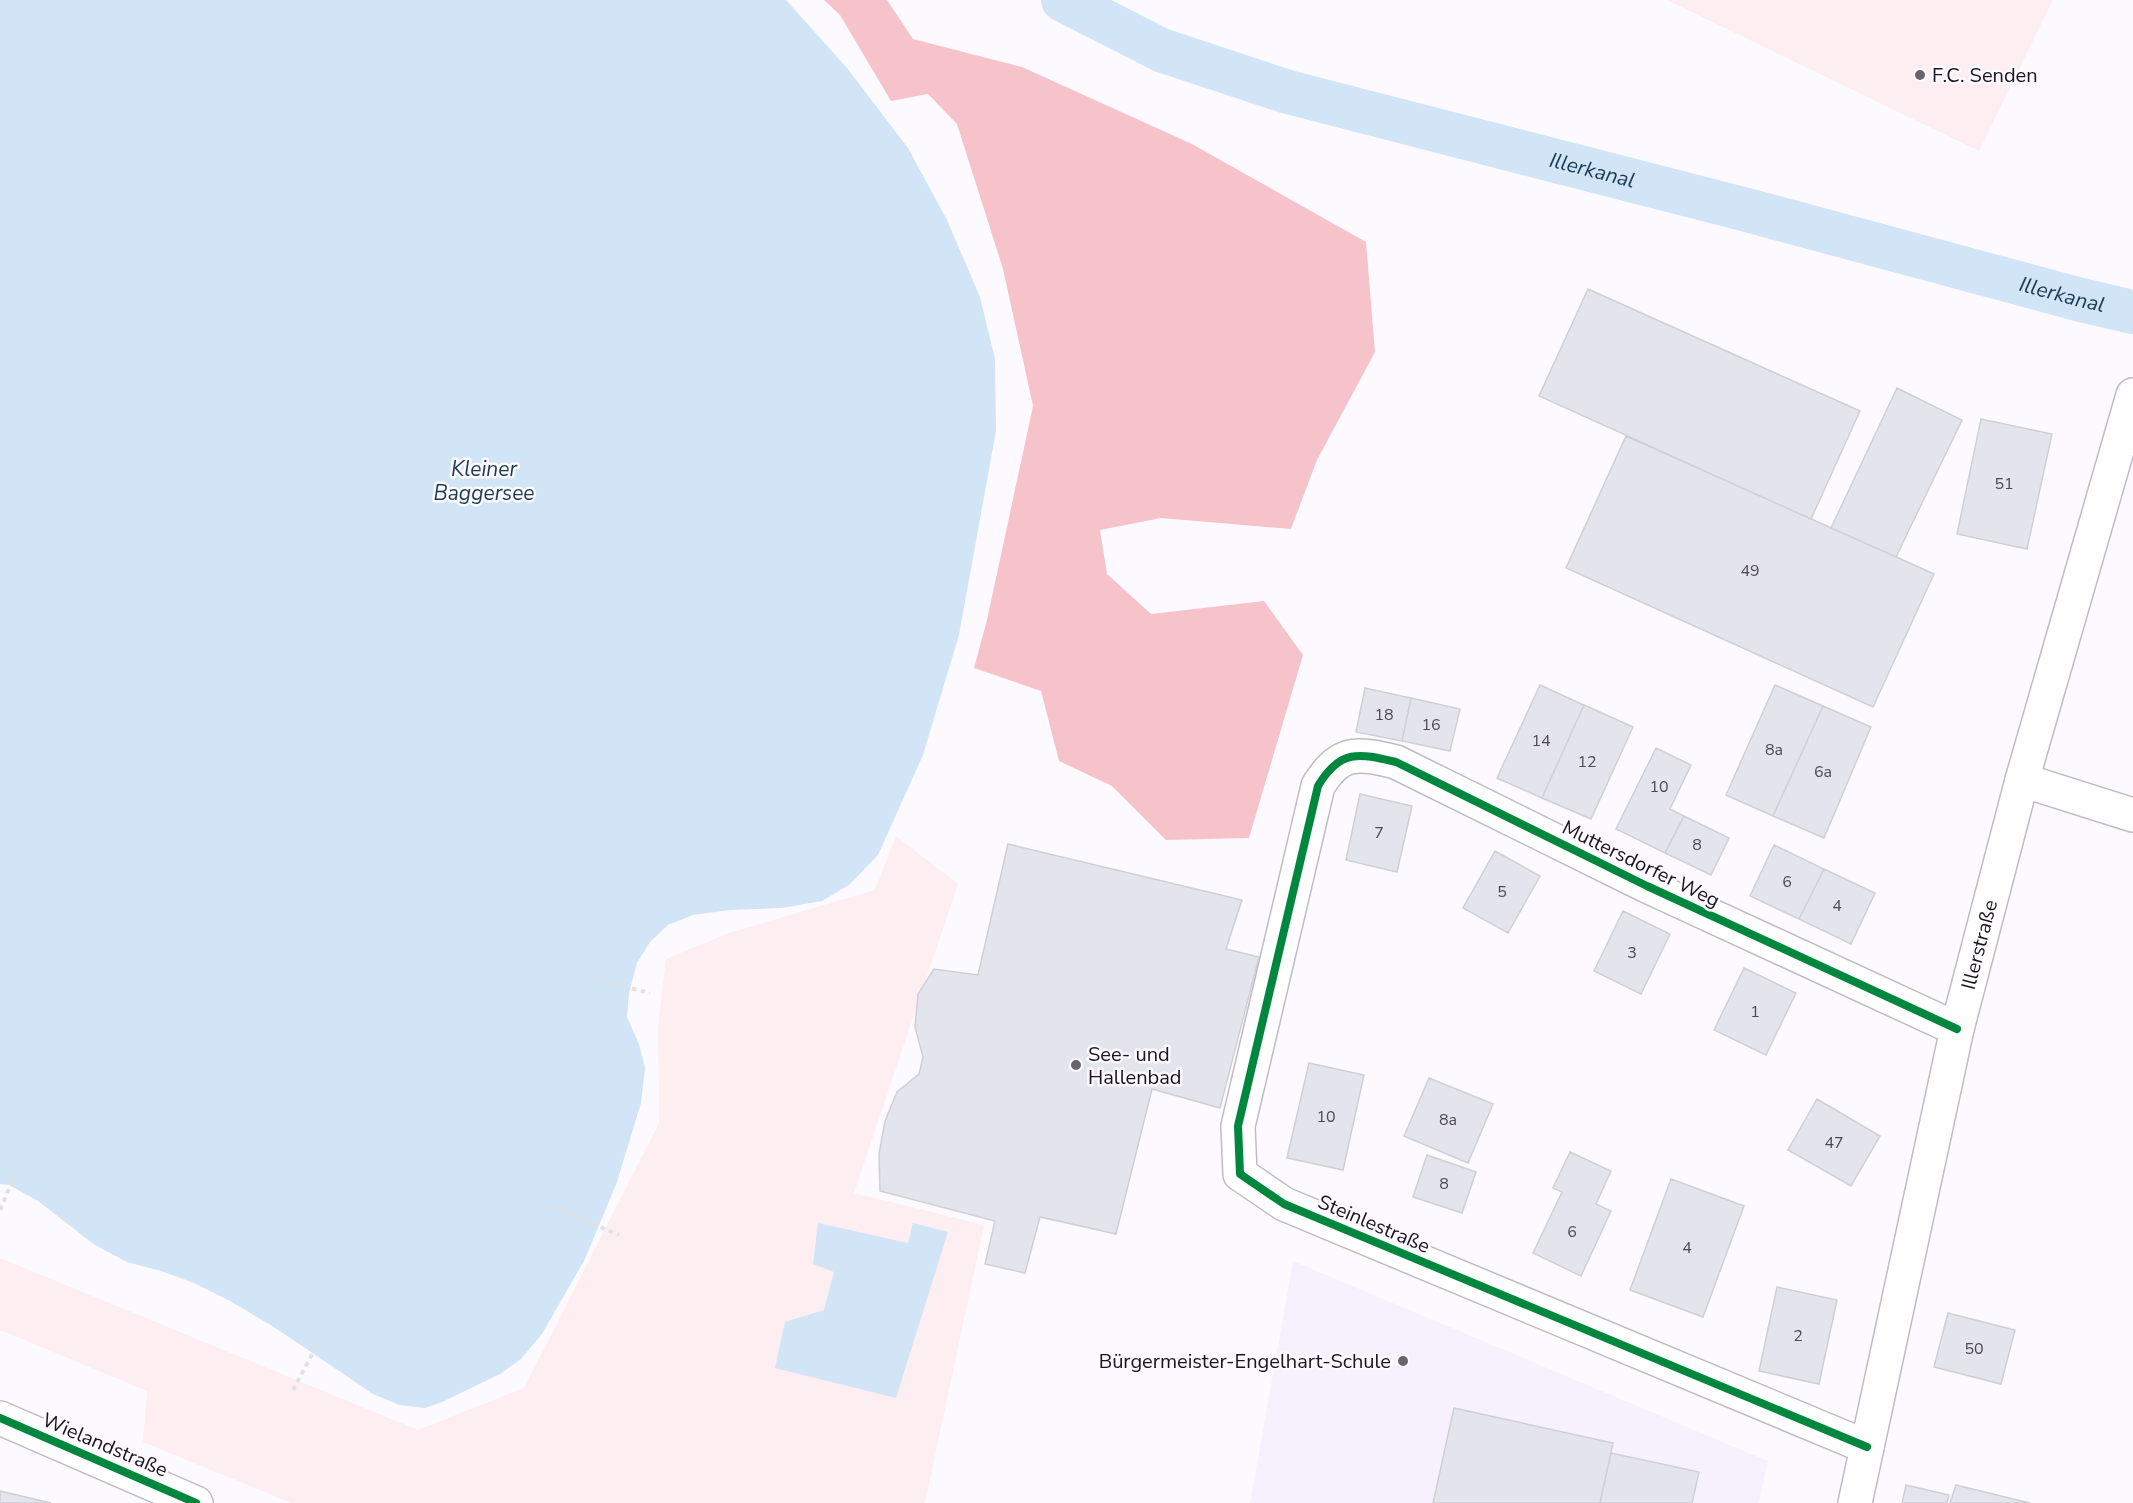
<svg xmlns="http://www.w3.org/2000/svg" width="2133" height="1503" font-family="'Nunito Sans',sans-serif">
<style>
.built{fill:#f7f1fe}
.green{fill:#fdeef1}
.forest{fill:#f7c3cb}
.water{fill:#d1e5f6}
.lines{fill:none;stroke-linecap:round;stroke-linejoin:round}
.canal{stroke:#d1e5f6;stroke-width:44}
.building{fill:#e4e4ec;stroke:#cfd0d6;stroke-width:1.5}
.minor-casing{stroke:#bfbcc3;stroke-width:36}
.path{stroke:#e2e0e2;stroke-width:4;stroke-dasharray:4.5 4.5;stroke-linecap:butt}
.minor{stroke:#fffeff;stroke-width:33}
.cycleway-casing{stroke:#fcf9ff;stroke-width:11}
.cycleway{stroke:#00873e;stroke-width:8}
.poi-dot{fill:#68646c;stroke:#fcf9ff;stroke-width:2}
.labels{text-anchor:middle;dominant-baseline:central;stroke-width:5;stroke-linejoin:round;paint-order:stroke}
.number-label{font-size:16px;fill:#4d4952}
.poi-label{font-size:20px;fill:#19141e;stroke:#fcf9ff;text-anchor:start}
.street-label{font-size:20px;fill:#19141e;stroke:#fcf9ff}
.water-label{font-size:21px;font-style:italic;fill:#1a3a52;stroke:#fcf9ff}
</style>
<rect width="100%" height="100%" fill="#fcfafe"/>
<path class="built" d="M 1293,1261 L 1768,1461 L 1759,1503 L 1250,1503 Z"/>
<path class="green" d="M 1667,0 L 2053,0 L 1979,151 Z
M 896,836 L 958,884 L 854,1193 L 984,1225 L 925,1503 L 291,1503 L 143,1442 L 147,1391 L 0,1330 L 0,1258 L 418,1430 L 524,1388 L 659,1123 L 658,1026 L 666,959 L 729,933 L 875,890 Z"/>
<path class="forest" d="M 824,0 L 887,0 L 913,39 L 1022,67 L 1192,144 L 1366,242 L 1375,352 L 1317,460 L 1291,529 L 1161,518 L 1100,530 L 1107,574 L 1151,614 L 1264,601 L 1303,655 L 1249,838 L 1166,840 L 1112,786 L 1059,761 L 1041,691 L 974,668 L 987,620 L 1033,406 L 1003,269 L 957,124 L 928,94 L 891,101 L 840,15 Z"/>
<path class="water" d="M 0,0 L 786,0 L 847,68 L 908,148 L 947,220 L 980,297 L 995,359 L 996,431 L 959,635 L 923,755 L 878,855 L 849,885 L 822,901 L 782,908 L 730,910 L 693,915 L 668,925 L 650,942 L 637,963 L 629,993 L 627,1017 L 639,1044 L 645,1068 L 641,1103 L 617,1182 L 585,1259 L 542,1334 L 521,1359 L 500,1374 L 442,1402 L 425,1408 L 399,1405 L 373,1394 L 277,1329 L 232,1302 L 194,1283 L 164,1272 L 127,1262 L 95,1245 L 38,1201 L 9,1185 L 0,1184 Z
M 818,1223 L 908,1243 L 913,1223 L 948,1232 L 896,1398 L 775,1368 L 785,1322 L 824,1310 L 834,1272 L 813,1264 Z"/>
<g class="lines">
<path class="canal" id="s1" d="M 1063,0 L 1161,50 L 1288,92 L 1747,210 L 2081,300 L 2133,312"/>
</g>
<path class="building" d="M 1588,289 L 1860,411 L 1811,519 L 1539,396 Z
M 1897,388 L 1962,420 L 1896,557 L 1831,528 Z
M 1981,419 L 2052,434 L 2027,549 L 1957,534 Z
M 1626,436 L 1934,574 L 1873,707 L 1566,568 Z
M 1540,685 L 1584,705 L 1542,798 L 1497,778 Z
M 1775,685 L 1823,706 L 1773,816 L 1726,795 Z
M 1365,688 L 1411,698 L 1402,741 L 1356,732 Z
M 1411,698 L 1460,709 L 1450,751 L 1402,741 Z
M 1584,705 L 1633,727 L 1591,819 L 1542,798 Z
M 1823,706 L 1871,727 L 1824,838 L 1773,816 Z
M 1656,748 L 1691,765 L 1670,809 L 1684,816 L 1665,853 L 1616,829 Z
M 1360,794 L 1412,806 L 1397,872 L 1346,860 Z
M 1684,816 L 1729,838 L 1711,875 L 1665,853 Z
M 1008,844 L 1242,900 L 1226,949 L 1259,957 L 1220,1108 L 1152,1089 L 1116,1234 L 1040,1217 L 1025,1273 L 985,1264 L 995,1221 L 880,1191 L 879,1154 L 885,1121 L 897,1092 L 919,1074 L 923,1057 L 915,1027 L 918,994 L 934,969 L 978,975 Z
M 1774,845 L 1824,869 L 1799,919 L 1750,896 Z
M 1495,851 L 1540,876 L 1508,933 L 1463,908 Z
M 1824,869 L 1875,893 L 1851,944 L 1799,919 Z
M 1623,911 L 1670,934 L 1641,994 L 1594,971 Z
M 1744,968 L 1796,993 L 1766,1055 L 1714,1030 Z
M 1309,1063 L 1364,1075 L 1343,1170 L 1287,1158 Z
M 1429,1078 L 1493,1104 L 1468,1163 L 1404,1136 Z
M 1817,1099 L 1880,1136 L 1851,1186 L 1788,1150 Z
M 1570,1152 L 1611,1171 L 1596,1204 L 1611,1211 L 1581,1276 L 1533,1253 L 1562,1192 L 1553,1188 Z
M 1427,1155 L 1476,1172 L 1462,1213 L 1413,1197 Z
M 1671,1179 L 1744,1206 L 1703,1317 L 1630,1290 Z
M 1777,1287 L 1837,1300 L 1819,1384 L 1759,1371 Z
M 1948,1313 L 2015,1330 L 2001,1384 L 1934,1367 Z
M 1454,1408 L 1613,1443 L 1600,1503 L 1433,1503 Z
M 1611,1453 L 1699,1472 L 1692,1503 L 1600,1503 Z
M 1906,1485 L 1949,1495 L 1947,1503 L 1902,1503 Z
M 1956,1485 L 2030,1503 L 1950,1503 Z
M 0,1491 L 51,1503 L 0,1503 Z"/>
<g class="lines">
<defs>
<g id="minor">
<path d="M 2022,780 L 2133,815"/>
<path d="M 0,1418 L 196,1503"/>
<path d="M 1867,1447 L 1284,1204 L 1240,1174 L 1238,1126 L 1318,786 C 1340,749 1359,753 1396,762 L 1647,886 L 1957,1029"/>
<path id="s2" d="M 1855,1503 L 1957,1029 L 2022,780 L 2133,395"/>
</g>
</defs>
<use href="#minor" class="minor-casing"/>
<path class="path" d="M 597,980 L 650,993
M 551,1206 L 619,1235
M 0,1210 L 17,1170
M 293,1390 L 323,1334"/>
<use href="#minor" class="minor"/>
<defs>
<path id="cycleway" d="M 0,1418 L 196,1503
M 1867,1447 L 1284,1204 L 1240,1174 L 1238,1126 L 1318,786 C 1340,749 1359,753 1396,762 L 1647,886 L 1957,1029"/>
</defs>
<use href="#cycleway" class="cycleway-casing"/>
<use href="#cycleway" class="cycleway"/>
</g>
<g class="poi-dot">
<circle cx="1920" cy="75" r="6"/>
<circle cx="1076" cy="1065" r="6"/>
<circle cx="1403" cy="1361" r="6"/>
</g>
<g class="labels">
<g class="number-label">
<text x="2004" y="484">51</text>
<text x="1750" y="571">49</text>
<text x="1384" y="715">18</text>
<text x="1431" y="725">16</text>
<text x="1541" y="741">14</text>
<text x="1774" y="750">8a</text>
<text x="1587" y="762">12</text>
<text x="1823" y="772">6a</text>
<text x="1659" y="787">10</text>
<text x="1379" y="833">7</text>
<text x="1697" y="845">8</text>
<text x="1787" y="882">6</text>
<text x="1502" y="892">5</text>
<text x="1837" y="906">4</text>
<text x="1632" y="953">3</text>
<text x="1755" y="1012">1</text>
<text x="1326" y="1117">10</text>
<text x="1448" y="1120">8a</text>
<text x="1834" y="1143">47</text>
<text x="1444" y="1184">8</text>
<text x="1572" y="1232">6</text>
<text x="1687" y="1248">4</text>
<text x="1798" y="1336">2</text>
<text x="1974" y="1349">50</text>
</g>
<g class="poi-label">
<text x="1932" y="75">F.C. Senden</text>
<text x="1088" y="1054">See- und<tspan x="1088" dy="23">Hallenbad</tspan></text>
<text x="1391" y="1361" text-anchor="end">Bürgermeister-Engelhart-Schule</text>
</g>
<g class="street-label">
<text transform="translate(1641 864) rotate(26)">Muttersdorfer Weg</text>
<text stroke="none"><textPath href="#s2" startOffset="572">Illerstraße</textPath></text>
<text transform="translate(1374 1224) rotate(23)">Steinlestraße</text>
<text transform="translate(105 1445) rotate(23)">Wielandstraße</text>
</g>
<g class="water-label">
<text stroke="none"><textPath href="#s1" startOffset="558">Illerkanal</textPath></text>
<text stroke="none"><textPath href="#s1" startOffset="1044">Illerkanal</textPath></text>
<text x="484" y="469">Kleiner<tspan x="484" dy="24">Baggersee</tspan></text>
</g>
</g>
</svg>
